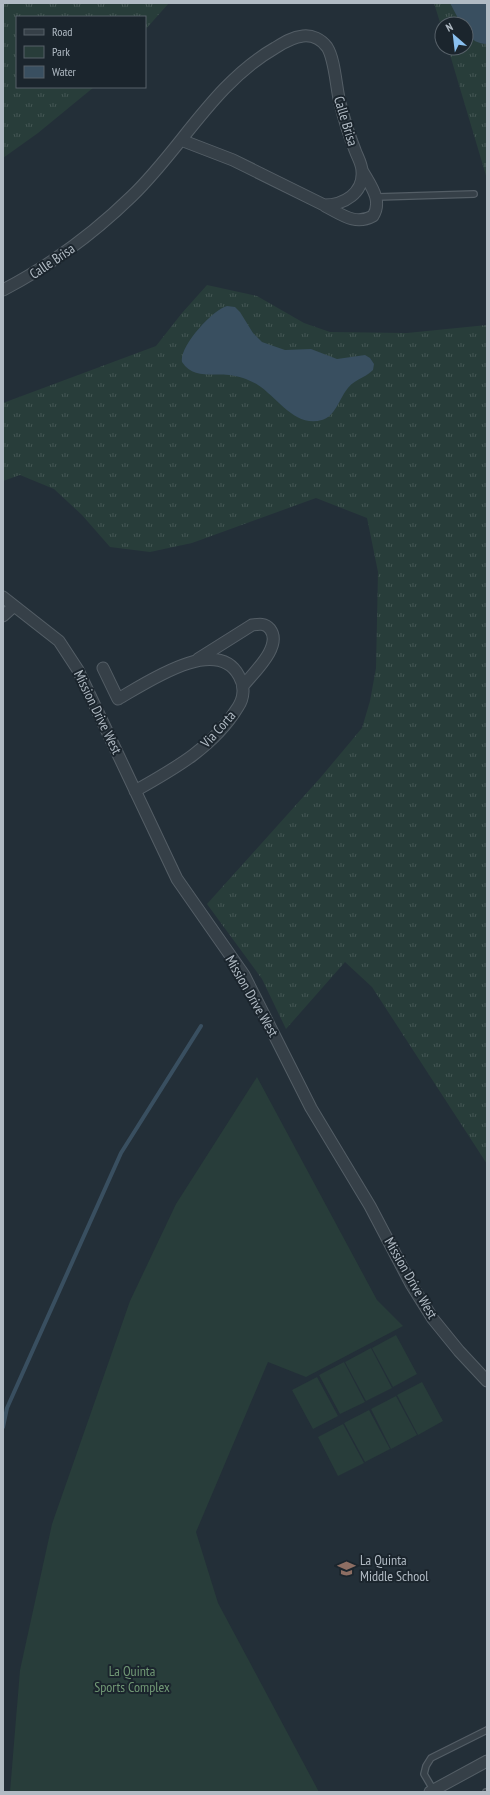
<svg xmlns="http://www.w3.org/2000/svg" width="490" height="1795" font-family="'PT Sans Narrow',sans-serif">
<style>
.grass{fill:url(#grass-tufts)}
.park{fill:#283d3a}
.water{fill:#394f60}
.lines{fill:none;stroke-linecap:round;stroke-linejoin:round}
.stream{stroke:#394f60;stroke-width:4}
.service-casing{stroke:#545e66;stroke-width:8}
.minor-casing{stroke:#545e66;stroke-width:13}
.service{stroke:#364048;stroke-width:5.5}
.minor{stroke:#364048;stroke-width:11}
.labels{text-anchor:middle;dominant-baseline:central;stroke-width:4;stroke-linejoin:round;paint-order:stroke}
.street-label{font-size:14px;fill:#b1bbc4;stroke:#1b252d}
.poi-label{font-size:14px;fill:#b1bbc4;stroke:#1b252d;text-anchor:start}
.park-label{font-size:14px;fill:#719875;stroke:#1b252d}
</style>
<defs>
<pattern id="grass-tufts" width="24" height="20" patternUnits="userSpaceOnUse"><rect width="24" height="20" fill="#283d3a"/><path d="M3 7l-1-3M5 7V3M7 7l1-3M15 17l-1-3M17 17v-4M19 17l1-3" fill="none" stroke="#455755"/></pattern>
</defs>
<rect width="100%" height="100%" fill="#232f38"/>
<path class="grass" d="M 3,3 L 169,3 L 145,30 L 145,17 L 17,17 L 17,87 L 94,87 L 38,133 L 3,158 Z
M 434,3 L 487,3 L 487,179 L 448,48 L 466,48 L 466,24 L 442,24 L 442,29 Z
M 207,285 L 257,296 L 304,323 L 330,332 L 407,333 L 487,325 L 487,1164 L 372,987 L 345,962 L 286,1029 L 262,979 L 207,904 L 321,777 L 362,728 L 370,701 L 376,668 L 378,572 L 367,518 L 316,498 L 192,543 L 150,552 L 110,547 L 82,515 L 54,489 L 20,475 L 3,481 L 3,403 L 156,346 L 182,313 Z"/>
<path class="park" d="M 257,1077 L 377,1300 L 403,1326 L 306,1377 L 268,1362 L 196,1532 L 218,1603 L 319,1792 L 10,1792 L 20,1670 L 52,1524 L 130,1301 L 176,1204 Z
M 396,1335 L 417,1374 L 393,1387 L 372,1348 Z
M 371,1348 L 392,1388 L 366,1401 L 345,1362 Z
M 344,1362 L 365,1402 L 340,1414 L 319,1375 Z
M 317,1377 L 338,1416 L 313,1429 L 292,1390 Z
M 422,1382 L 443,1421 L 418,1435 L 397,1395 Z
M 396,1396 L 417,1435 L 391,1449 L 371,1409 Z
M 369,1410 L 390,1449 L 365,1462 L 344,1423 Z
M 343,1424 L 364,1463 L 338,1476 L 318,1437 Z"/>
<path class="water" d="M 450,3 L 487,3 L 487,44 C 478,44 472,40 466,33 L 466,24 L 461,24 Z
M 227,306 L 235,307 L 240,312 L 253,333 L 262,342 L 285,350 L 311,349 L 337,359 L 365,355 L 370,358 L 374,364 L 373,370 C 364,379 353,379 345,392 C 339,401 334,417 322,420 C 295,428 278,398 258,385 C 250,380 239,376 229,375 C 212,373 193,379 182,362 C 179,347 212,310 227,306 Z"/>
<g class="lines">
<path class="stream" d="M 3,1427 L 7,1408 L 121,1153 L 201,1026"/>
<defs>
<path id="service" d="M 377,197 L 474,194
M 434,1791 L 424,1774 L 426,1766 L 431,1758 L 487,1730
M 486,1792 L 487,1792"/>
<path id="minor" d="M 325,206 C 341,214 355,226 373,216 C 383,200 370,185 362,170
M 3,290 C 51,265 93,234 132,196 C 181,149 214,83 275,48 C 283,43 292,37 303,36 C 312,35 321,39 327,47 C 335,59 336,88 340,103 C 344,119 349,135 355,150 C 357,156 362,164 362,171 C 364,193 344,205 324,205 L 233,160 L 181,140
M 3,597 L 59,641 L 78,670 L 177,879 L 244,975 L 311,1108 L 370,1206 L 411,1284 L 433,1319 L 459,1351 L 487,1381
M 3,616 L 13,607
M 198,659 L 252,625 C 259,624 265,623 270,629 C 283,646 254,672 243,686
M 103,668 L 118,699 C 146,683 217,634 239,676 C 245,686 244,698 238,707 C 214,747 174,769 135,791
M 430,1792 L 487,1761"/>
</defs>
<use href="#service" class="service-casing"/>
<use href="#minor" class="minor-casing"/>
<use href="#service" class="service"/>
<use href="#minor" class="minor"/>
</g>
<defs>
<symbol id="school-bare" viewBox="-9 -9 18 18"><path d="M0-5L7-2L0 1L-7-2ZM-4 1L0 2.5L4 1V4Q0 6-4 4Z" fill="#8d6e63" stroke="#1b252d" stroke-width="2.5" paint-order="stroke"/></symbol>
</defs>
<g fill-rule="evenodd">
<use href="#school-bare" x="334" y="1556" width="25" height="25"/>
</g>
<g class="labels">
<g class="street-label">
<text transform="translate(346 121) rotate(73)">Calle Brisa</text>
<text transform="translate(52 261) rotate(-34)">Calle Brisa</text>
<text transform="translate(98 712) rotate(64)">Mission Drive West</text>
<text transform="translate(218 729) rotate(-48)">Via Corta</text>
<text transform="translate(252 996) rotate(60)">Mission Drive West</text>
<text transform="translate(411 1278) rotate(60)">Mission Drive West</text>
</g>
<g class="poi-label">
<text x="360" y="1560">La Quinta<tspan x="360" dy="16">Middle School</tspan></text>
</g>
<g class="park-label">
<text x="132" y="1671">La Quinta<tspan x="132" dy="16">Sports Complex</tspan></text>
</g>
</g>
<rect width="490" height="1795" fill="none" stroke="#b1bbc4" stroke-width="8"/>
<rect x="16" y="16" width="130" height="72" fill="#1b252d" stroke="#576169"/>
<rect x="24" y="29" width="20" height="6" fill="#364048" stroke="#576169"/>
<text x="52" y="36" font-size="12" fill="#b1bbc4">Road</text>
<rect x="24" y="46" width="20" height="12" fill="#283d3a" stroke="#576169"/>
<text x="52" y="56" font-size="12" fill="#b1bbc4">Park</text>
<rect x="24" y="66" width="20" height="12" fill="#394f60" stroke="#576169"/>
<text x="52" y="76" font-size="12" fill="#b1bbc4">Water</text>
<g transform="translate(454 36) rotate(332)"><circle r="19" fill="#1b252d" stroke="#576169"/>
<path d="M0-3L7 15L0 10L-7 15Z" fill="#8ac0f0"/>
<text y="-6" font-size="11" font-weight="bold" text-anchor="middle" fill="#b1bbc4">N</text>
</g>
</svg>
